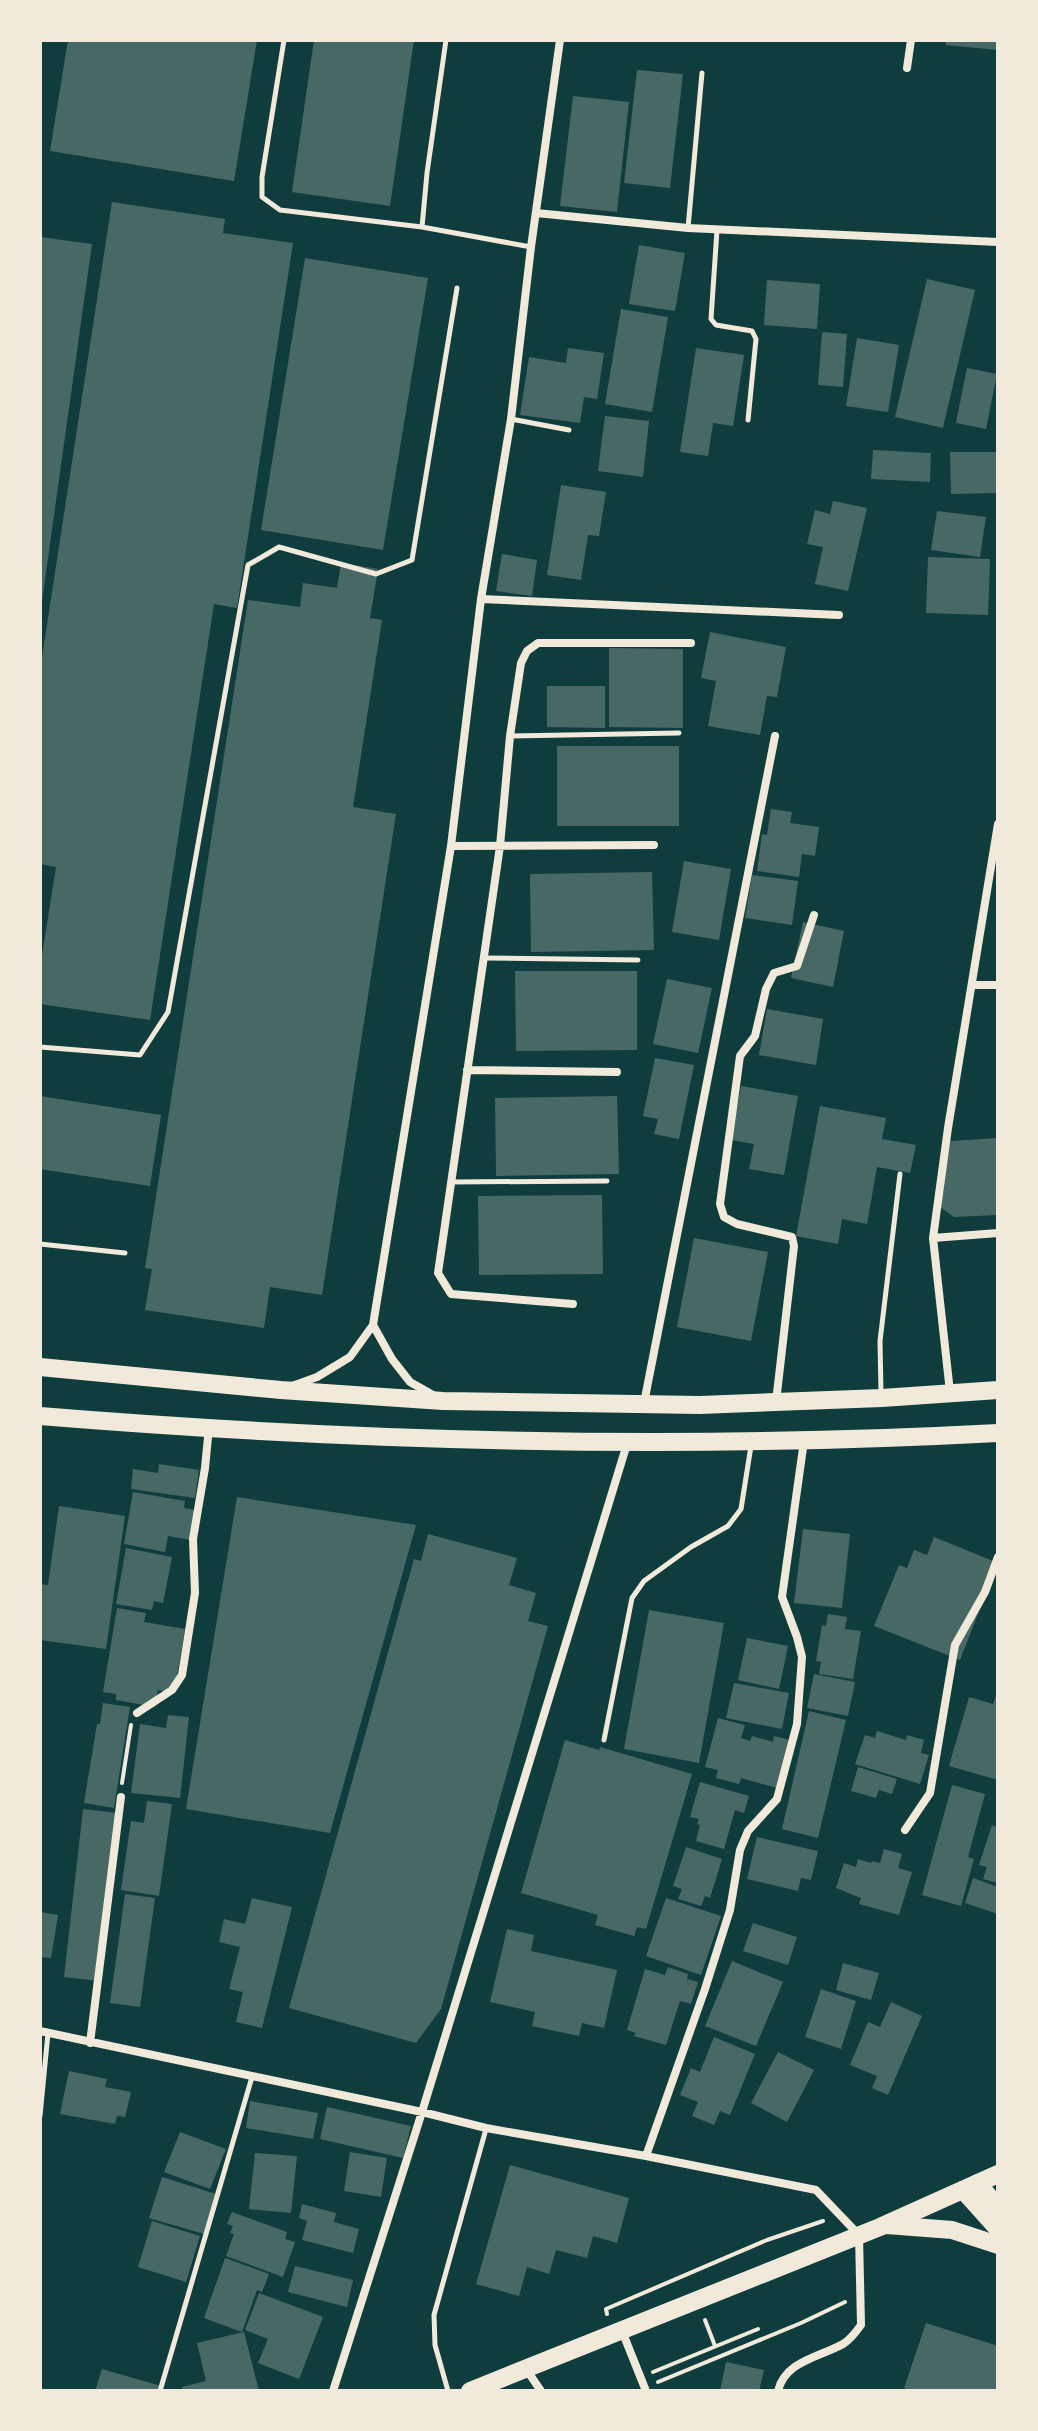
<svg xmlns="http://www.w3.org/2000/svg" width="1038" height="2431" font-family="'Open Sans',sans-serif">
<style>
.building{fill:#486865}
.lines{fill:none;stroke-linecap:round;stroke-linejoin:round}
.path{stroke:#f1e9da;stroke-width:4}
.service{stroke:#f1e9da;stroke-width:5}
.minor{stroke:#f1e9da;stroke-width:8}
.primary{stroke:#f1e9da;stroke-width:18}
.trunk{stroke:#f1e9da;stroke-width:18}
</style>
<rect width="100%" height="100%" fill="#0f3d3e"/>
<path class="building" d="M 68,40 L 257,40 L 234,181 L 50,151 Z
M 314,40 L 414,40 L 390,206 L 292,192 Z
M 946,40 L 998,40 L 998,50 L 946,45 Z
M 637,70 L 683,74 L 670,188 L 624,183 Z
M 573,96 L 629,102 L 617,212 L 560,206 Z
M 112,202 L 225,219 L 223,233 L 293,243 L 237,608 L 214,604 L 150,1020 L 40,1004 L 40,968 L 56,867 L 40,864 L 40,670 Z
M 40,237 L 92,244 L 42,601 L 40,601 Z
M 639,245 L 685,253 L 675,311 L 629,304 Z
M 305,258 L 428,278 L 383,550 L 261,530 Z
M 927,279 L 975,290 L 943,428 L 895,417 Z
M 767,280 L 820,284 L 817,329 L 764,325 Z
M 621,309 L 668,317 L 652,412 L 605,404 Z
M 822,332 L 847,334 L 843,387 L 818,385 Z
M 857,338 L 899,345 L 888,412 L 846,406 Z
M 568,348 L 604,353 L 597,399 L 584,397 L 580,423 L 520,415 L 529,357 L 566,363 Z
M 696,348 L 744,355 L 733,426 L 713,423 L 708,456 L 680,452 Z
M 967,368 L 997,374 L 986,429 L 956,423 Z
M 605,416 L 649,421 L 643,477 L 598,471 Z
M 873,450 L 931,453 L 930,482 L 871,479 Z
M 950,452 L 998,452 L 998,493 L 951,494 Z
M 561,485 L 606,492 L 599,536 L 588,535 L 581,580 L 547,575 Z
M 833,501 L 867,508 L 848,591 L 815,584 L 823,547 L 807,544 L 815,510 L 830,514 Z
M 937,511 L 986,517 L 980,557 L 931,550 Z
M 502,554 L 537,560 L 532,596 L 496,591 Z
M 928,557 L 990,559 L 988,615 L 926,613 Z
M 341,563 L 378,569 L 370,618 L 382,620 L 353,807 L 396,814 L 322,1295 L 270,1287 L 264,1328 L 145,1310 L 152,1269 L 145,1268 L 248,600 L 300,607 L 303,583 L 337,588 Z
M 710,632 L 786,647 L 777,697 L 767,696 L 760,735 L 708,726 L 716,681 L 701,678 Z
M 609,648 L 683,649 L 683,728 L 609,727 Z
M 547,686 L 605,686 L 605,728 L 547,727 Z
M 557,746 L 679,746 L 679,826 L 557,826 Z
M 771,809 L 792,812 L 790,823 L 819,827 L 815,856 L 802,854 L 799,877 L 757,871 L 762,834 L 767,835 Z
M 684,861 L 731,869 L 719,940 L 672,932 Z
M 652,872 L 654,950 L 531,952 L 530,874 Z
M 752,875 L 798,881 L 792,925 L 745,918 Z
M 803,922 L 844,931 L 833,987 L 791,978 Z
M 515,971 L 637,971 L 637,1050 L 516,1051 Z
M 667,979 L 712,988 L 698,1053 L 653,1044 Z
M 767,1009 L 823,1019 L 816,1065 L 759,1055 Z
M 655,1058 L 694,1065 L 679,1139 L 654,1134 L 658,1119 L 643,1116 Z
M 741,1086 L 798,1096 L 784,1175 L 749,1169 L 754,1144 L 731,1140 Z
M 40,1096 L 161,1115 L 150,1186 L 40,1169 Z
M 617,1096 L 619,1174 L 496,1176 L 495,1098 Z
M 820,1106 L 886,1118 L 882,1139 L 916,1145 L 910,1173 L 877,1167 L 867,1224 L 842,1219 L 838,1244 L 796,1236 Z
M 998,1138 L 998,1215 L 954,1217 L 940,1207 L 950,1141 Z
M 602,1195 L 603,1274 L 479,1275 L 478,1196 Z
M 694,1238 L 768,1252 L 751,1341 L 677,1327 Z
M 159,1464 L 199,1470 L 195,1498 L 131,1489 L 133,1469 L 158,1473 Z
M 133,1492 L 185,1501 L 184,1508 L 196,1510 L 191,1540 L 168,1536 L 165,1552 L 124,1544 Z
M 237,1497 L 416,1525 L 330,1833 L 186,1809 Z
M 59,1506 L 125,1516 L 106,1649 L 40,1640 L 40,1584 L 48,1585 Z
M 803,1529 L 850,1534 L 842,1608 L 794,1603 Z
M 428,1534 L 517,1558 L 509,1585 L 536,1593 L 528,1621 L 548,1626 L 441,2009 L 416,2043 L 289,2008 L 414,1559 L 421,1561 Z
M 934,1537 L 998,1563 L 960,1660 L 874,1626 L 899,1565 L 907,1568 L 914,1550 L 927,1555 Z
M 126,1548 L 172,1557 L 163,1603 L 154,1601 L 152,1610 L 116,1604 Z
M 117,1608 L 146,1613 L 144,1622 L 185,1629 L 174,1693 L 158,1690 L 155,1707 L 116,1700 L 116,1694 L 103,1692 Z
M 649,1610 L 724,1623 L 699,1763 L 624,1749 Z
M 828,1614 L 847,1617 L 845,1629 L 861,1631 L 853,1679 L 819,1674 L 821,1662 L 816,1661 L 822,1625 L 826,1626 Z
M 747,1638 L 788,1646 L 779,1689 L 738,1680 Z
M 814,1674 L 855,1682 L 848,1716 L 807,1708 Z
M 734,1683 L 789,1693 L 782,1729 L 726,1718 Z
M 998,1690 L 998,1780 L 949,1766 L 969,1697 L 993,1704 Z
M 103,1703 L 130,1707 L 114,1808 L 84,1803 L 97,1724 L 100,1724 Z
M 809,1711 L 846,1720 L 818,1838 L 782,1829 Z
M 168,1715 L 189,1717 L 180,1798 L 131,1793 L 140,1724 L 166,1728 Z
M 718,1718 L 745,1725 L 741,1738 L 750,1741 L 752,1736 L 773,1742 L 774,1736 L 790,1740 L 777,1788 L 741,1778 L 739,1784 L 716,1778 L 718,1770 L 705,1767 Z
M 877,1731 L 906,1740 L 907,1735 L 924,1740 L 921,1753 L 929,1755 L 920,1784 L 855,1764 L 865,1735 L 875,1738 Z
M 565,1740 L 599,1750 L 600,1747 L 692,1774 L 646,1929 L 637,1927 L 634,1936 L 595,1925 L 598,1915 L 521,1893 Z
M 858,1767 L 897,1779 L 892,1794 L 879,1790 L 876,1798 L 851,1791 Z
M 700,1782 L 749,1796 L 744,1813 L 735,1810 L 724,1849 L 696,1841 L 700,1825 L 697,1824 L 699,1819 L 690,1817 Z
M 952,1785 L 985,1794 L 968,1857 L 974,1859 L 961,1906 L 922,1895 Z
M 147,1801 L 172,1804 L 159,1896 L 121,1890 L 131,1821 L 144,1823 Z
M 83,1809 L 118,1813 L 99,1981 L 64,1977 Z
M 992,1825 L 998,1828 L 998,1883 L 983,1879 L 987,1867 L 979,1865 Z
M 757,1837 L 818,1851 L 811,1880 L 801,1878 L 798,1891 L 747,1879 Z
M 686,1847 L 722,1859 L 710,1898 L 705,1896 L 701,1906 L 678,1899 L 682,1889 L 673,1886 Z
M 884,1849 L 902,1854 L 898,1868 L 912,1872 L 899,1915 L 859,1904 L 861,1898 L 836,1888 L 844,1863 L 856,1867 L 858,1859 L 871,1863 L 872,1861 L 880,1863 Z
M 973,1878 L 998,1887 L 998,1914 L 965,1903 Z
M 125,1894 L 155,1898 L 140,2007 L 110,2003 Z
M 252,1898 L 292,1907 L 262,2028 L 236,2022 L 243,1992 L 229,1989 L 240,1947 L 219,1942 L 224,1919 L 245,1924 Z
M 666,1898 L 721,1916 L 701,1975 L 646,1956 Z
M 40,1912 L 58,1915 L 51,1958 L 40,1957 Z
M 753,1923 L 797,1937 L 788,1965 L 743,1951 Z
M 507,1929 L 534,1935 L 531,1951 L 617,1970 L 604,2028 L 582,2023 L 579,2036 L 532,2026 L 535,2012 L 490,2002 Z
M 732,1961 L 783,1982 L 756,2046 L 705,2026 Z
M 843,1963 L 879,1973 L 871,2000 L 836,1990 Z
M 668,1967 L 688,1974 L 687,1979 L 698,1982 L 691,2004 L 680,2001 L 666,2045 L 634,2036 L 636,2033 L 627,2030 L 645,1969 L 665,1975 Z
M 821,1989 L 856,2001 L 841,2049 L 805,2037 Z
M 891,2002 L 922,2016 L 888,2095 L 872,2088 L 877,2076 L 850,2065 L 868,2022 L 880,2027 Z
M 714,2037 L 755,2054 L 730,2115 L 720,2111 L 714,2125 L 692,2116 L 698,2102 L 680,2095 L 691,2068 L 700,2072 Z
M 778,2052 L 814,2070 L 787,2122 L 751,2103 Z
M 69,2071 L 107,2079 L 105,2087 L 131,2092 L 125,2117 L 117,2116 L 115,2124 L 60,2114 Z
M 250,2101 L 318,2113 L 313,2139 L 246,2128 Z
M 327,2107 L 411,2126 L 403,2158 L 320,2139 Z
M 180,2132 L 226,2149 L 210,2189 L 164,2172 Z
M 350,2152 L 387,2158 L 381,2197 L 344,2191 Z
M 255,2153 L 297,2156 L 291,2213 L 249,2209 Z
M 510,2165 L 629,2198 L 617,2243 L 593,2236 L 587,2258 L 556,2250 L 549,2274 L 527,2267 L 519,2296 L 476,2284 Z
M 162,2177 L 216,2194 L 204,2234 L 149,2218 Z
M 302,2204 L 336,2213 L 334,2222 L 359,2229 L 353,2253 L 302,2240 L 307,2221 L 299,2218 Z
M 232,2212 L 287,2232 L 285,2239 L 295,2242 L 283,2277 L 226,2256 L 234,2234 L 230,2233 L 233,2226 L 227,2224 Z
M 152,2221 L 200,2236 L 186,2282 L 138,2267 Z
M 225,2258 L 269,2274 L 262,2292 L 257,2290 L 242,2332 L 204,2318 Z
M 295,2266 L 353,2280 L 347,2307 L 288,2292 Z
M 259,2293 L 323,2317 L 299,2379 L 258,2363 L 268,2339 L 245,2330 Z
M 926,2323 L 998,2346 L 998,2391 L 912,2391 L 904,2388 Z
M 244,2332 L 259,2391 L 183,2391 L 182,2387 L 206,2381 L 197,2343 Z
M 726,2362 L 764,2370 L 759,2391 L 720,2391 Z
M 102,2369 L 161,2386 L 159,2391 L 95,2391 Z"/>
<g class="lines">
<path class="path" d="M 122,1783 L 131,1725
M 607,2314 L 606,2309 L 767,2240 L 823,2221
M 705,2320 L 715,2346
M 653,2372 L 758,2329
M 658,2382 L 801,2323 L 845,2302"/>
<path class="service" d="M 284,40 L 262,177 L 262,197 L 280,210 L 422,227 L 531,247
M 422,227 L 427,173 L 446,40
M 688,228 L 702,73
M 717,230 L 711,319 L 716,325 L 752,331 L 756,339 L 748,420
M 511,419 L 569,430
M 510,736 L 679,733
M 484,958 L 638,960
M 40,1047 L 140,1055 L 168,1012 L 248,565 L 279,547 L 376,574 L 412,560 L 457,288
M 451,1182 L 607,1181
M 40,1244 L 125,1253
M 881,1393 L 880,1341 L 900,1174
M 604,1740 L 632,1598 L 644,1581 L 691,1547 L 728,1526 L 741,1509 L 751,1446
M 40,2116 L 48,2033
M 160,2391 L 252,2077
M 448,2391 L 435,2345 L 434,2315 L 486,2129"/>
<path class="minor" d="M 907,68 L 911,40
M 536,213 L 688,228 L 998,242
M 481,599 L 839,615
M 451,846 L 654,845
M 972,985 L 998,985
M 467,1070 L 617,1072
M 933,1238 L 998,1233
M 573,1304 L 451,1294 L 438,1273 L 500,846 L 510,736 L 521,663 L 527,651 L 538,643 L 691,643
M 373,1325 L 392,1359 L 410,1382 L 433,1395
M 292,1386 L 317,1377 L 350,1357 L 373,1325 L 451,846 L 481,599 L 511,419 L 531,247 L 560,40
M 950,1392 L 933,1238 L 948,1128 L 998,824
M 776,1402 L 794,1246 L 792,1237 L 737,1224 L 724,1217 L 720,1204 L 740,1056 L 755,1036 L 766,989 L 774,973 L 797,966 L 814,915
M 644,1403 L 775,736
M 137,1713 L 172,1690 L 182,1675 L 195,1593 L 193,1539 L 205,1468 L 209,1427
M 905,1830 L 930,1793 L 955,1645 L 985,1592 L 998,1557
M 40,2031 L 422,2112 L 486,2128 L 646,2156 L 816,2190 L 859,2235 L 861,2325 C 856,2332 850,2340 843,2344 C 820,2357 785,2361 778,2391
M 90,2043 L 121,1797
M 646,2156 L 705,1989 L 730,1910 L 740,1850 L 748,1831 L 777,1799 L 797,1724 L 802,1657 L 797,1637 L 782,1597 L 804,1441
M 622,2331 L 646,2391
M 526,2369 L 541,2391
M 333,2391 L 422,2112 L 627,1444"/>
<path class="primary" d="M 978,2183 L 998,2208
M 963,2190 L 998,2229"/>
<path class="trunk" d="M 40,1367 L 281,1390 L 443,1401 L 700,1405 L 882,1398 L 998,1390
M 40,1416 C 358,1442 679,1450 998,1433
M 887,2225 L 952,2230 L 998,2245
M 470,2391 L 880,2227 L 998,2174"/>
</g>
<rect width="1038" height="2431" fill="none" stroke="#f1e9da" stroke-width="84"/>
</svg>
